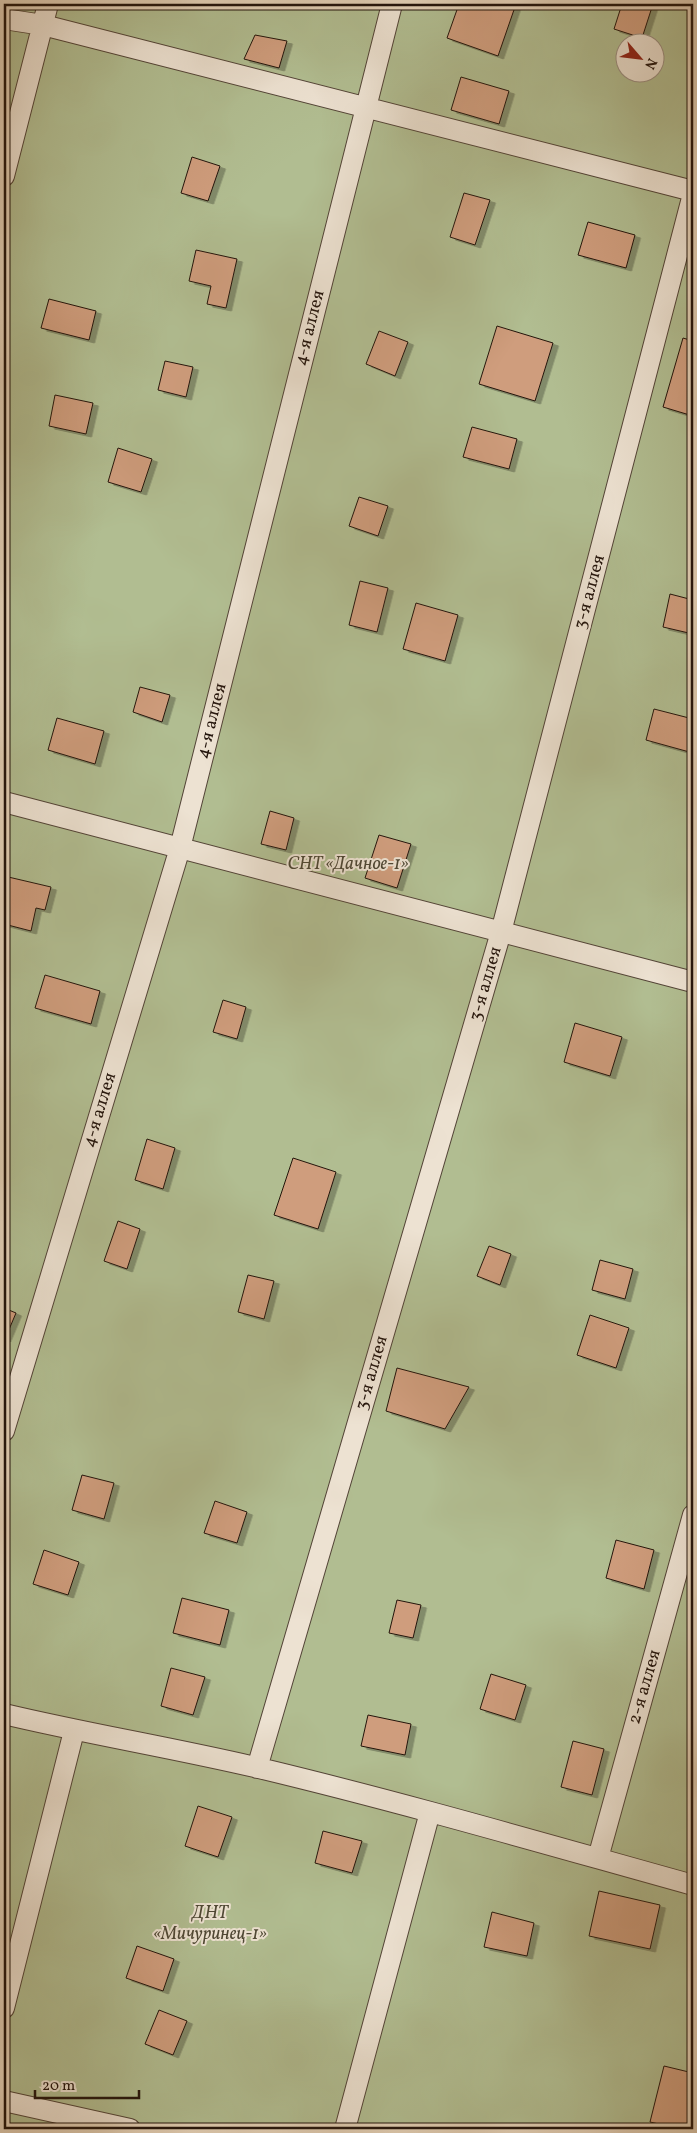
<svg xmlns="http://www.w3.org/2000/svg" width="697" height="2133" font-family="Vollkorn,serif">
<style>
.green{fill:#b1bd91;stroke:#6a684e;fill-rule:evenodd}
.building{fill:#cf9d7d;stroke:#23140c;filter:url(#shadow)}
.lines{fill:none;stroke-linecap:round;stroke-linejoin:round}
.service-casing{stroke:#534437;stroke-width:22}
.service{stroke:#ede2d2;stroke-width:20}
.labels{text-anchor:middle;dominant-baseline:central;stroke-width:4;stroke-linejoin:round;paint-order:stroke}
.street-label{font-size:18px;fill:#23140c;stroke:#ede2d2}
.park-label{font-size:18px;font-style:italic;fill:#4e4734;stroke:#ede2d2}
</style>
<defs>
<filter id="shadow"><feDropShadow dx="5.5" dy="3" stdDeviation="0" flood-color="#0004"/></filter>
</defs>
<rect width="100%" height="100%" fill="#e4d2b9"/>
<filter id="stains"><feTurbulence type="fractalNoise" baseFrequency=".004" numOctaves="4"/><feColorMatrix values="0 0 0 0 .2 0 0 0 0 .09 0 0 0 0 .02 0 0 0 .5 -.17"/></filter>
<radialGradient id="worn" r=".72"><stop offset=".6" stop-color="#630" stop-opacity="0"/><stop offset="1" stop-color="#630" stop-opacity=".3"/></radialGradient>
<path class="green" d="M 4,4 L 693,4 L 693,2129 L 4,2129 ZM 624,42 L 654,42 L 654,72 L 624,72 Z"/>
<path class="building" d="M 459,4 L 516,4 L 498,56 L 447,38 Z
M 622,4 L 653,4 L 642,38 L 614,29 Z
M 255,35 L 287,41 L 279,68 L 244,59 Z
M 461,77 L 509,91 L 499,124 L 451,110 Z
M 192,157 L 220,166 L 208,201 L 181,193 Z
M 464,193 L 490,200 L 475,245 L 450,237 Z
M 588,222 L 635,235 L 626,268 L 578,255 Z
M 196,250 L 237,259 L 226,308 L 207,304 L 211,286 L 189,281 Z
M 49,299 L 96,311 L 89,340 L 41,328 Z
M 497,326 L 553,343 L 535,401 L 479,384 Z
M 379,331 L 408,342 L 395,376 L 366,364 Z
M 683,338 L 693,341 L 693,416 L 663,407 Z
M 165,361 L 193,367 L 186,397 L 158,390 Z
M 55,395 L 93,403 L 86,434 L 49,426 Z
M 472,427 L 517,439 L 509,469 L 463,457 Z
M 118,448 L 152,459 L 141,492 L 108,482 Z
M 359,497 L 388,506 L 378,536 L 349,526 Z
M 360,581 L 388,588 L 377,632 L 349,625 Z
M 670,594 L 693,600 L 693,634 L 663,627 Z
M 416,603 L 458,615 L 445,661 L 403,649 Z
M 140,687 L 170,695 L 162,722 L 133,712 Z
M 654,709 L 693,719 L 693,753 L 646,740 Z
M 57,718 L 104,731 L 95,764 L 48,750 Z
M 270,811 L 294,818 L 286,850 L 261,844 Z
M 379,835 L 411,844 L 397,888 L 365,878 Z
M 4,876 L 51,887 L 45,910 L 36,908 L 31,931 L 4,924 Z
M 45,975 L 100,991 L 91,1024 L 35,1008 Z
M 223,1000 L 246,1007 L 237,1039 L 213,1032 Z
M 575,1023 L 622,1037 L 610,1076 L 564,1062 Z
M 147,1139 L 175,1148 L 163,1189 L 135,1180 Z
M 293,1158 L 336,1172 L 318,1229 L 274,1215 Z
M 118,1221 L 140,1229 L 127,1269 L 104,1261 Z
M 489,1246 L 511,1254 L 500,1285 L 477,1276 Z
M 600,1260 L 633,1269 L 625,1299 L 592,1290 Z
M 248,1275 L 274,1281 L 264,1319 L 238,1312 Z
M 4,1308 L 16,1313 L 5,1339 L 4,1338 Z
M 590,1315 L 629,1328 L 616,1368 L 577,1355 Z
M 397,1368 L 469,1387 L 445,1429 L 386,1411 Z
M 82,1475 L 114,1483 L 104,1519 L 72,1510 Z
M 215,1501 L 247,1512 L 237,1543 L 204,1533 Z
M 616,1540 L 654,1550 L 644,1589 L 606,1578 Z
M 44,1550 L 79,1562 L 68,1595 L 33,1584 Z
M 182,1598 L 229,1610 L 220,1645 L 173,1633 Z
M 397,1600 L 421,1605 L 413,1638 L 389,1633 Z
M 171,1668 L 205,1677 L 193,1715 L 161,1706 Z
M 491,1674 L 526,1685 L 515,1720 L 480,1709 Z
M 368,1715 L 411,1724 L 405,1755 L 361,1746 Z
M 573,1741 L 604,1749 L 592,1795 L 561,1787 Z
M 198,1806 L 232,1817 L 218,1857 L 185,1846 Z
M 323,1831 L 362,1841 L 352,1873 L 315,1863 Z
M 599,1891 L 660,1905 L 650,1949 L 589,1936 Z
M 492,1912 L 534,1923 L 527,1956 L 484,1947 Z
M 137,1946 L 174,1959 L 163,1991 L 126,1978 Z
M 159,2010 L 187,2021 L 173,2055 L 145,2044 Z
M 664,2066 L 693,2073 L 692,2129 L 681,2129 L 650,2122 Z"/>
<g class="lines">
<defs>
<path id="service" d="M 4,19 L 43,25 L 693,191
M 4,176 L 48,4
M 4,802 L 693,982
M 4,1431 L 180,848 L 392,4
M 4,1714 C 88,1734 174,1748 259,1768 C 405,1803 549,1845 693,1885
M 257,1768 L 501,932 L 693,194
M 598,1858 L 693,1515
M 4,2008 L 74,1731
M 4,2101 L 130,2129
M 345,2129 L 430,1812"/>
</defs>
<use href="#service" class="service-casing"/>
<use href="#service" class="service"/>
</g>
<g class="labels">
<g class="street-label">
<text transform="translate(310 328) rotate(-76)">4-я аллея</text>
<text transform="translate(590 592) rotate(-75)">3-я аллея</text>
<text transform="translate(212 721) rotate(-76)">4-я аллея</text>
<text transform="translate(486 984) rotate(-74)">3-я аллея</text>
<text transform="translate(100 1110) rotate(-73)">4-я аллея</text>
<text transform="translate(372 1373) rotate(-74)">3-я аллея</text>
<text transform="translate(645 1687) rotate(-74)">2-я аллея</text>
</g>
<g class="park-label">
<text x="348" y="864">СНТ «Дачное-1»</text>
<text x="210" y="1913">ДНТ<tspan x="210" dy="21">«Мичуринец-1»</tspan></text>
</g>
</g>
<rect width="697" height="2133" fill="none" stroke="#e4d2b9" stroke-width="20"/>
<rect x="5" y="5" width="687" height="2123" fill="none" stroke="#23140c" stroke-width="2.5"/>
<rect x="10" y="10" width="677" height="2113" fill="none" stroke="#23140c"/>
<g transform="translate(640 58) rotate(118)"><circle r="24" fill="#ede2d2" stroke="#9c9083"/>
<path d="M0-4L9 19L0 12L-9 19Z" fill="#8f2418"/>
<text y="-8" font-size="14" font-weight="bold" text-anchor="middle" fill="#23140c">N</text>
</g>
<path d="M35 2090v8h104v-8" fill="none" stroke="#23140c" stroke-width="2.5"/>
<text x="42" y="2090" font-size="15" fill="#23140c" stroke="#ede2d2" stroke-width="4" paint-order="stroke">20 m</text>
<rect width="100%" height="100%" filter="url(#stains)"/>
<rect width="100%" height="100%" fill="url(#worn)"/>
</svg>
